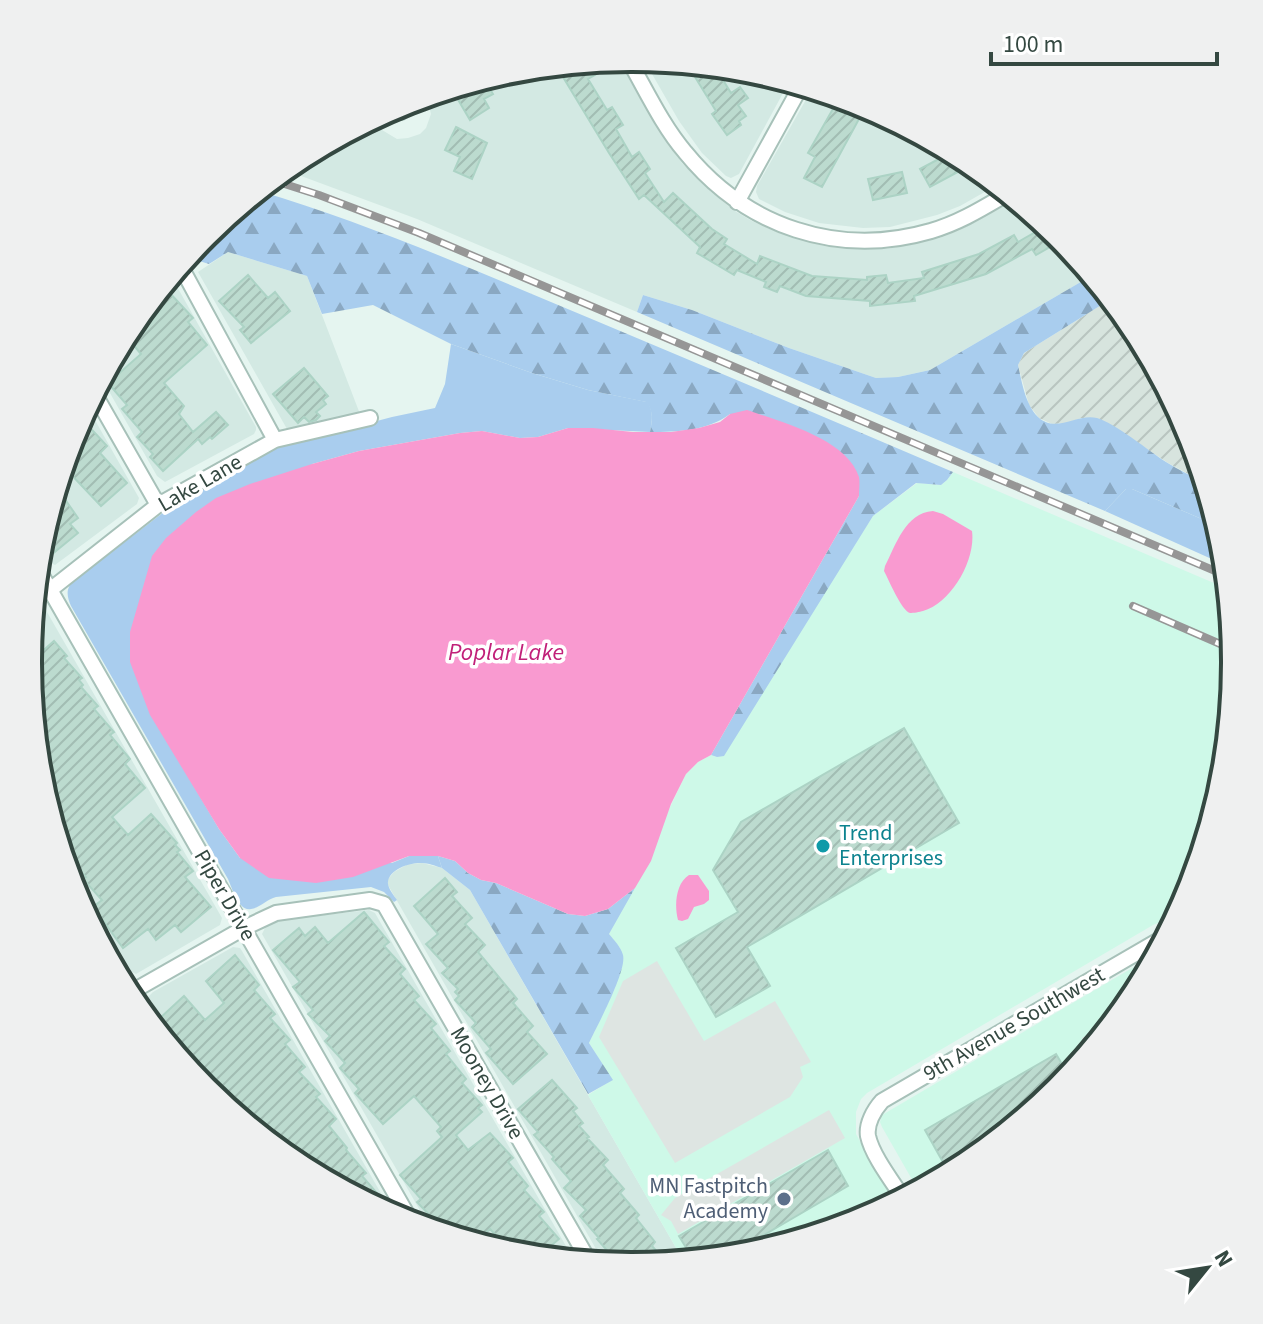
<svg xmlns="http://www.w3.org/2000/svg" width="1263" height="1324" font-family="'Source Sans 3',sans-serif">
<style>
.residential{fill:#d3e9e3}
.commercial{fill:#cef9e8}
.industrial{fill:url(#industrial-furrows)}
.grass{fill:#a9cdee}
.forest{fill:url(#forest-firs)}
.parking{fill:#dee5e2}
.water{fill:#f99ad0}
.building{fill:url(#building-hatch);stroke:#acd3c5;stroke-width:2}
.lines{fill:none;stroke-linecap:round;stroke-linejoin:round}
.minor-casing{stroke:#a7c1b9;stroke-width:18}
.minor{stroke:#fff;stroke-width:14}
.rail-casing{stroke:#969696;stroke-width:8}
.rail{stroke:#fff;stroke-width:5;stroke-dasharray:15;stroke-linecap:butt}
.culture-dot{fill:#0f9aa8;stroke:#fff;stroke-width:3}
.service-dot{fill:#5c6f8a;stroke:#fff;stroke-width:3}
.labels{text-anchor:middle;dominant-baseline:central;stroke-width:7;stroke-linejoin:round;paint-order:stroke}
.street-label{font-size:22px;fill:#344841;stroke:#fff}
.culture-label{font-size:22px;fill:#0d838f;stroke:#fff;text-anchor:start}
.service-label{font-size:22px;fill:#4e5e75;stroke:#fff;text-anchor:end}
.water-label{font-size:24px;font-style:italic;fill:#c12079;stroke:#fff}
.rim{fill:none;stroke:#344841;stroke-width:4}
</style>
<defs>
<pattern id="industrial-furrows" width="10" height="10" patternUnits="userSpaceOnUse" patternTransform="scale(2)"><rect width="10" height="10" fill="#d7e4de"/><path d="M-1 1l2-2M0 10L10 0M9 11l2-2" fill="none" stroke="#b9c5c0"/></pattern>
<pattern id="forest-firs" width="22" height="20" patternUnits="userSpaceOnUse" patternTransform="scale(2)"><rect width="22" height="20" fill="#a9cdee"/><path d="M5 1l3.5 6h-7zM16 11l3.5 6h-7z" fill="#8aa8c2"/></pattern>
<pattern id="building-hatch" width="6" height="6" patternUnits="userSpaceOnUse" patternTransform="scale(2)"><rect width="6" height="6" fill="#bcdbcf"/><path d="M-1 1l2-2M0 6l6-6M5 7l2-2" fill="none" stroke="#a2bdb3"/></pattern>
</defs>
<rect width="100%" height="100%" fill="#e5f5f0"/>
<path class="residential" d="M 619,60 L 667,142 L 682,163 L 711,192 L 735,211 L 752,221 L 779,233 L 824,246 L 840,248 L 887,249 L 940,238 L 962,229 L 1015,200 L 1059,236 L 1091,276 L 930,370 L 898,377 L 876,378 L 789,348 L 692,310 L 643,295 L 637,312 L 417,219 L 285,170 L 297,160 L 376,118 L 382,130 L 397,139 L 408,138 L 420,134 L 426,128 L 431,114 L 427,96 L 514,70 Z
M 644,60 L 750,70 L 789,82 L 739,174 L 731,178 L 726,176 L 702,153 L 679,121 Z
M 812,89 L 863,105 L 967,160 L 997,185 L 960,206 L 937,215 L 890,227 L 863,228 L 819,223 L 785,212 L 759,199 L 756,192 L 757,186 Z
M 228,252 L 307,276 L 360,414 L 290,431 L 287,429 L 198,272 Z
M 171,276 L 256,427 L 256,430 L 254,434 L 165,482 L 157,476 L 102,379 L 130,326 Z
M 87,406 L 139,498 L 137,504 L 55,565 L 49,562 L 40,545 L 74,431 Z
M 35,591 L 222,918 L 220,925 L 136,974 L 128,970 L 64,860 L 40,779 L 28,662 Z
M 422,863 L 442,868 L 470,890 L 683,1260 L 631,1265 L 604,1263 L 388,885 L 388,879 L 394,872 L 408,864 Z
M 369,910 L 375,913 L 574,1260 L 513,1254 L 430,1228 L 262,934 L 265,928 L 280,920 Z
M 233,947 L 240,948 L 242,951 L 394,1216 L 296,1164 L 204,1088 L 174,1051 L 148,1006 L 147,998 L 153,992 Z"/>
<path class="commercial" d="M 953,472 L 1228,589 L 1235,662 L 1223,780 L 1189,893 L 1177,915 L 1153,925 L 867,1093 L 861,1099 L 856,1112 L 856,1134 L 894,1202 L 862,1220 L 749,1254 L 683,1260 L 588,1095 L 612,1080 L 589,1043 L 615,988 L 620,948 L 609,934 L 686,774 L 698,762 L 711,755 L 717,757 L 873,516 L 917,483 L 941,485 L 947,480 Z
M 1156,954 L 1133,998 L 1058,1089 L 966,1164 L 918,1190 L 882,1127 L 880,1122 L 882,1115 Z"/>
<path class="industrial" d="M 1111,299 L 1134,327 L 1189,431 L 1205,483 L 1168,463 L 1114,427 L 1081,418 L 1068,423 L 1052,424 L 1039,418 L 1029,405 L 1018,365 L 1024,353 Z"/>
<path class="grass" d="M 451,344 L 532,373 L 588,390 L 647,402 C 654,411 652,421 650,432 L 568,428 L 538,437 L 520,438 L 482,431 L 460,433 L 359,451 L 312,464 L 186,773 L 219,829 L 240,858 L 392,863 L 409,856 L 438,856 L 442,868 C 436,866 428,863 422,863 C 411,862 389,869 388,882 C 387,887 394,896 397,900 L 394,902 L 384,892 L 371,887 L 276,897 C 267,899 260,908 251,909 C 239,912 232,888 228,879 L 71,606 C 67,597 65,588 74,581 L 173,505 L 275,448 L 392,417 L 435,408 L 445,384 Z
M 1126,489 L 1132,489 L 1218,526 L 1223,545 L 1225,565 L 1105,511 Z"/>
<path class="forest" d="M 259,191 C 374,225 483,274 594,320 C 714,370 833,421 953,472 L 947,480 L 941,485 L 916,483 L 873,516 L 724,756 L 717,757 L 711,755 L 859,496 L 730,414 C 707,431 677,432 650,432 C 652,421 654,411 646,402 L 588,390 L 532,373 L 451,344 L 373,305 L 322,314 L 307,276 L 228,252 L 209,264 L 196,260 L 190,253 L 202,239 L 212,234 L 214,228 Z
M 1091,276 L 1111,299 L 1024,353 L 1018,365 C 1022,382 1025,404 1038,417 C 1056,434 1077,413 1097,418 C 1115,423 1149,451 1166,462 C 1179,470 1192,476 1205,483 L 1218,526 L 1132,489 L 1126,489 L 1105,511 L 637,312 L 643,295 L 692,310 L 789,348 L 876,378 L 898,377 L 930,370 Z
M 438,856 L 455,861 L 468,873 L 481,880 L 496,883 L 568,914 L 585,916 L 608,909 L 635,888 L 609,934 C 614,940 621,947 623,955 C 627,971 597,1026 589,1043 L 613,1080 L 588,1094 L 470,890 L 442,868 Z"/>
<path class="parking" d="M 657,961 L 704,1041 L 775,1001 L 811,1062 L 800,1067 L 803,1077 L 790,1097 L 675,1163 L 599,1037 L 623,981 Z
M 1116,1018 L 1089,1051 L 1082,1038 Z
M 829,1110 L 845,1138 L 678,1234 L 671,1221 L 661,1215 L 675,1198 Z"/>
<path class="water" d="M 747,410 C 781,422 847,439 859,477 C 860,482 859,490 859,496 L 711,755 L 698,762 L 686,774 L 671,804 L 651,861 L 635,888 L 608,909 L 585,916 L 568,914 L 496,883 L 481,880 L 468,873 L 455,861 L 438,856 L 409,856 L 353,877 L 316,883 L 269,878 L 240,858 L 219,829 L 150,715 L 130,662 L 130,632 L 152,556 L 166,538 L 196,512 L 216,498 L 250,484 L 312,464 L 359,451 L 460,433 L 482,431 L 520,438 L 538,437 L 568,428 L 593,428 L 633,432 L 671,432 L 699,428 L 720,422 L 730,414 Z
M 933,511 L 943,514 L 972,531 C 976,560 951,603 923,611 C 920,612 913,613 910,613 C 901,610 889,580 884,571 L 885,566 C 896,545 905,513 933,511 Z
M 689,875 L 698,875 L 709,891 L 709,900 L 704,904 L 694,907 L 688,919 L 682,921 L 678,920 C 674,905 676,883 689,875 Z"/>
<path class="building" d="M 588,63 L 595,75 L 588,79 L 607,110 L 612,107 L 623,125 L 616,129 L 632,157 L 639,152 L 650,169 L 645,173 L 664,202 L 673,193 L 712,229 L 727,239 L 724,244 L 757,264 L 760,256 L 812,276 L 867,280 L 867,277 L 886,275 L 888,283 L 924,278 L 922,272 L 979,254 L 1014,235 L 1018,242 L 1046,226 L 1062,240 L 1036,255 L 1032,249 L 986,274 L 914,296 L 915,301 L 870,306 L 870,301 L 806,296 L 780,286 L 777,292 L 764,287 L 766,282 L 737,270 L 734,275 L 697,253 L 700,247 L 644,195 L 639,199 L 609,153 L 560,72 L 574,64 Z
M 687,64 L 715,67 L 731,93 L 740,87 L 748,98 L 738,105 L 746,116 L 739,121 L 741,125 L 727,135 L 712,114 L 716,111 Z
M 486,82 L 493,94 L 484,99 L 489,108 L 470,120 L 457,98 Z
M 848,100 L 866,106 L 822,187 L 804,178 L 815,157 L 808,153 L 834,107 L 842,111 Z
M 456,127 L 487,143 L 472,179 L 454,171 L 460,157 L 445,150 Z
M 952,152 L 962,158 L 967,167 L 930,187 L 920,169 Z
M 902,172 L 907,193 L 873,200 L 868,179 Z
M 248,275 L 268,298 L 275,292 L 290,311 L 251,343 L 240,330 L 244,327 L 219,301 Z
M 167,290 L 193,318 L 188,322 L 207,345 L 164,383 L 184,406 L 179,414 L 193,432 L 216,412 L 228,425 L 212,439 L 210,437 L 202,444 L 198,439 L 163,471 L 150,457 L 153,454 L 137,437 L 142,432 L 122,409 L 127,405 L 108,383 L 141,354 L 125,335 L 144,309 Z
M 304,368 L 328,396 L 323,400 L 326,404 L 316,412 L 320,416 L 316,420 L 309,422 L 304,417 L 298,423 L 273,394 Z
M 81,418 L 107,446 L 100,453 L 127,483 L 101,506 L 63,466 L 74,431 Z
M 62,495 L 78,518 L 70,524 L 78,533 L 51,555 L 40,542 L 53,501 Z
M 54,641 L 67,656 L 64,658 L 82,678 L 79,680 L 83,685 L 81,687 L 98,706 L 94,709 L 114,732 L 110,735 L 130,759 L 125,764 L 145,788 L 112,817 L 128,835 L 151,814 L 177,843 L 175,845 L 180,850 L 177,852 L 193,871 L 185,877 L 211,907 L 181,932 L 175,925 L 156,940 L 148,929 L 123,948 L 93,907 L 102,900 L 83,879 L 86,877 L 61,851 L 40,779 L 28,664 Z
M 904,728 L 959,823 L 747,947 L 770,986 L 716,1017 L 676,948 L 738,912 L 713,870 L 741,822 Z
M 445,878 L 457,892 L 452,896 L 472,918 L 465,924 L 485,945 L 478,952 L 517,999 L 513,1003 L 533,1026 L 527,1032 L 547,1054 L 513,1084 L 486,1053 L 491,1049 L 472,1027 L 476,1023 L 455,1000 L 459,996 L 455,992 L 458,989 L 442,973 L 448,968 L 426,944 L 438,934 L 414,906 Z
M 364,912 L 389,942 L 384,946 L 405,969 L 400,974 L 419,996 L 414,1000 L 436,1024 L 431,1028 L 450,1051 L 446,1054 L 466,1079 L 462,1083 L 482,1105 L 478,1108 L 482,1112 L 456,1135 L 468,1150 L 490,1133 L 513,1158 L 508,1162 L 528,1186 L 524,1190 L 544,1212 L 539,1216 L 559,1239 L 539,1256 L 512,1253 L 490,1229 L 476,1242 L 433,1229 L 438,1224 L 417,1202 L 421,1199 L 400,1175 L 442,1137 L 437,1131 L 441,1127 L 414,1096 L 383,1124 L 355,1093 L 359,1089 L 340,1068 L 345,1063 L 325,1041 L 330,1036 L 308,1014 L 313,1010 L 293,987 L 300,982 L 273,950 L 299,928 L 305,936 L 315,927 L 328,943 Z
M 235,955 L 259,985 L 254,990 L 275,1014 L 270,1018 L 290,1040 L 285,1044 L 305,1067 L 299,1072 L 320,1094 L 316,1097 L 336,1119 L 329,1126 L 347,1148 L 346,1150 L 366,1173 L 362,1176 L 382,1199 L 375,1206 L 296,1164 L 204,1088 L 197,1079 L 202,1074 L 182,1052 L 186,1048 L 159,1019 L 184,996 L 205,1020 L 224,1003 L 206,981 Z
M 1056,1054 L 1069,1076 L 1058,1089 L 966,1164 L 949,1173 L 925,1130 Z
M 552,1080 L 577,1108 L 573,1111 L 583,1123 L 579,1126 L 589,1137 L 587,1138 L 608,1160 L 603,1165 L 624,1189 L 620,1193 L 639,1215 L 636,1218 L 655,1242 L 652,1246 L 666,1262 L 631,1266 L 619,1264 L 597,1239 L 599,1238 L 580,1216 L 586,1210 L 564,1188 L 571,1181 L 552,1159 L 554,1157 L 534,1135 L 538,1132 L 518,1109 Z
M 828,1150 L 848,1186 L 728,1256 L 693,1259 L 679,1236 Z"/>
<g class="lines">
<defs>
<path id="minor" d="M 628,59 C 646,90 662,125 685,152 C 746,227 838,258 931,231 C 959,223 983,208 1007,194
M 396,107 L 401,112
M 737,202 L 801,86
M 180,265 L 275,440
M 94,393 L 158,505
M 37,567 L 412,1223
M 50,590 L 158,505 L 275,440 L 370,418
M 128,994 L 244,928 L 276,913 L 370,900 L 384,904 L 589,1261
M 903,1198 C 892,1181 872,1155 868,1136 C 866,1124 874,1110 882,1101 L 1166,936"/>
</defs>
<use href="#minor" class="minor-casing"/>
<use href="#minor" class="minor"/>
<defs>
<path id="rail" d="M 272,180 L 319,195 L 419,233 L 1227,576
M 1133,606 L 1234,650"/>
</defs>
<use href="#rail" class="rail-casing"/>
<use href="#rail" class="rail"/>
</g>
<circle class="culture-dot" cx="823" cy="846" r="8"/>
<circle class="service-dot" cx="784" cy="1199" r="8"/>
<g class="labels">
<g class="street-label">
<text transform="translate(200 483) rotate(-30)">Lake Lane</text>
<text transform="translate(225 895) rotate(60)">Piper Drive</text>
<text transform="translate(1014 1024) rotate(-30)">9th Avenue Southwest</text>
<text transform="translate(487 1083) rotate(60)">Mooney Drive</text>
</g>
<g class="culture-label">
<text x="839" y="833">Trend<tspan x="839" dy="25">Enterprises</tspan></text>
</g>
<g class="service-label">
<text x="768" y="1186">MN Fastpitch<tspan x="768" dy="25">Academy</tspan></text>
</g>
<g class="water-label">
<text x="506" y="652">Poplar Lake</text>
</g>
</g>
<path d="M0 0H1263V1324H0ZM631 72H632A589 589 0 0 1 1221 661V663A589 589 0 0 1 632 1252H631A589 589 0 0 1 42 663V661A589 589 0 0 1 631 72Z" fill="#eff0f0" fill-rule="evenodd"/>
<path class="rim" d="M631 72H632A589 589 0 0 1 1221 661V663A589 589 0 0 1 632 1252H631A589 589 0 0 1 42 663V661A589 589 0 0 1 631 72Z"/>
<g transform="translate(1207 1268) rotate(60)" stroke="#ffffff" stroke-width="6" paint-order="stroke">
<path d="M0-6L14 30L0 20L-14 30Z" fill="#344841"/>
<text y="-12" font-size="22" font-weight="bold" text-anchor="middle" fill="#344841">N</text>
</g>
<path d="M991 52v12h226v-12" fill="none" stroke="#344841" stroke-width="4"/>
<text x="1003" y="52" font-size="24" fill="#344841" stroke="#ffffff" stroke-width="6" paint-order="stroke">100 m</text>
</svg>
